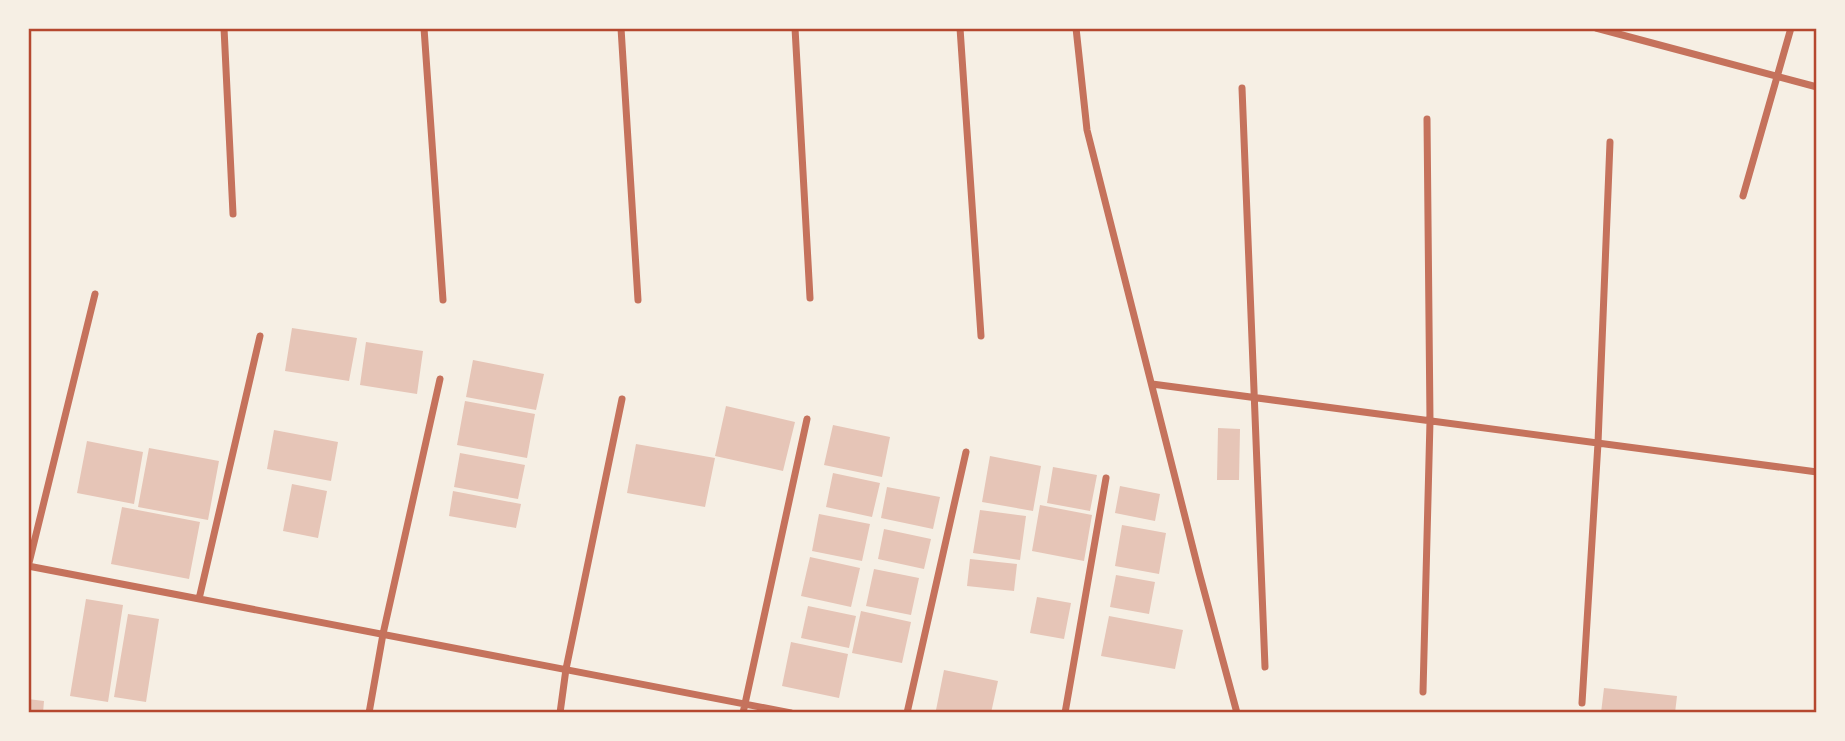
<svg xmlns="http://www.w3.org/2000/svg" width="1845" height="741" font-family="Cabin,sans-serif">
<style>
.building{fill:#e6c5b7}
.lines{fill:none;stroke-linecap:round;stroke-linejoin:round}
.minor{stroke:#c5725c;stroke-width:7}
.neatline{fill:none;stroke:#b5482f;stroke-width:2.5}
</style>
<rect width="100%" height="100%" fill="#f6efe4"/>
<path class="building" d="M 292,328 L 357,338 L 349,381 L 285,371 Z
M 366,342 L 423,351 L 417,394 L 360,385 Z
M 473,360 L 544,374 L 536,410 L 466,397 Z
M 465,401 L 535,414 L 527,458 L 457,445 Z
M 726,406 L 795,422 L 783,471 L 715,456 Z
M 833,425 L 890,437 L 882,477 L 824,465 Z
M 1218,428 L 1240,429 L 1239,480 L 1217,480 Z
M 274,430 L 338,442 L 331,481 L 267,469 Z
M 87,441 L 143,452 L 134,504 L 77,493 Z
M 636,444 L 715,458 L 705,507 L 627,493 Z
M 149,448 L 219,461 L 208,520 L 138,507 Z
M 460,453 L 525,465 L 518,499 L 454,487 Z
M 990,456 L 1041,466 L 1033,511 L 982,502 Z
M 1053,467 L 1097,475 L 1090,511 L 1047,503 Z
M 833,473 L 880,483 L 872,517 L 826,507 Z
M 292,484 L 327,491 L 318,538 L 283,531 Z
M 1120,486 L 1160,494 L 1155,521 L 1115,513 Z
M 887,487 L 940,497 L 933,529 L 881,518 Z
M 453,491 L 521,504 L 516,528 L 449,516 Z
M 1040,505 L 1092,515 L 1084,561 L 1032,551 Z
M 122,507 L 200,522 L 189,579 L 111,564 Z
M 980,510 L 1026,516 L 1020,560 L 973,553 Z
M 819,514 L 870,524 L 862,561 L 812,551 Z
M 1122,525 L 1166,533 L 1159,574 L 1115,566 Z
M 884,529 L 931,539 L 924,569 L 878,559 Z
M 810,557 L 860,568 L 851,607 L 801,596 Z
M 970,559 L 1017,564 L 1014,591 L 967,586 Z
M 874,569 L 919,578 L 911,615 L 866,606 Z
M 1116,575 L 1155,582 L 1149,614 L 1110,607 Z
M 1037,597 L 1071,603 L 1064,639 L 1030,633 Z
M 86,599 L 123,605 L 108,702 L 70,696 Z
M 808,606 L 856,616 L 849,648 L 801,638 Z
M 861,611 L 911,622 L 902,663 L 852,653 Z
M 128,614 L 159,619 L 146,702 L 114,697 Z
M 1109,616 L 1183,630 L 1175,669 L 1101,656 Z
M 791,642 L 848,654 L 839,698 L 782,686 Z
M 944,670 L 998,681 L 991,713 L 953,713 L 936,710 Z
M 1604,688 L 1677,696 L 1675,713 L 1601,713 Z
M 28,699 L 44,701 L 43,713 L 28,713 Z"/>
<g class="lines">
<path class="minor" d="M 224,28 L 233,214
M 424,28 L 443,300
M 621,28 L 638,300
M 795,28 L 810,298
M 960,28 L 981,336
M 1076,28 L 1087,130 L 1199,572 L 1237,713
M 1596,28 L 1817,87
M 1242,88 L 1265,667
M 1743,196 L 1791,28
M 1152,384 L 1817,472
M 28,566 L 791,713
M 28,567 L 95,294
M 199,599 L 260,336
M 1423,692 L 1430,421 L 1427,119
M 1582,703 L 1598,443 L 1610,142
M 369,713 L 383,634 L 440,379
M 560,713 L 566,669 L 622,399
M 743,713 L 807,419
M 907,713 L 966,452
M 1065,713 L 1106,478"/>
</g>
<rect width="1845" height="741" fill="none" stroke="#f6efe4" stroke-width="60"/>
<rect x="30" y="30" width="1785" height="681" class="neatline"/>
</svg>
